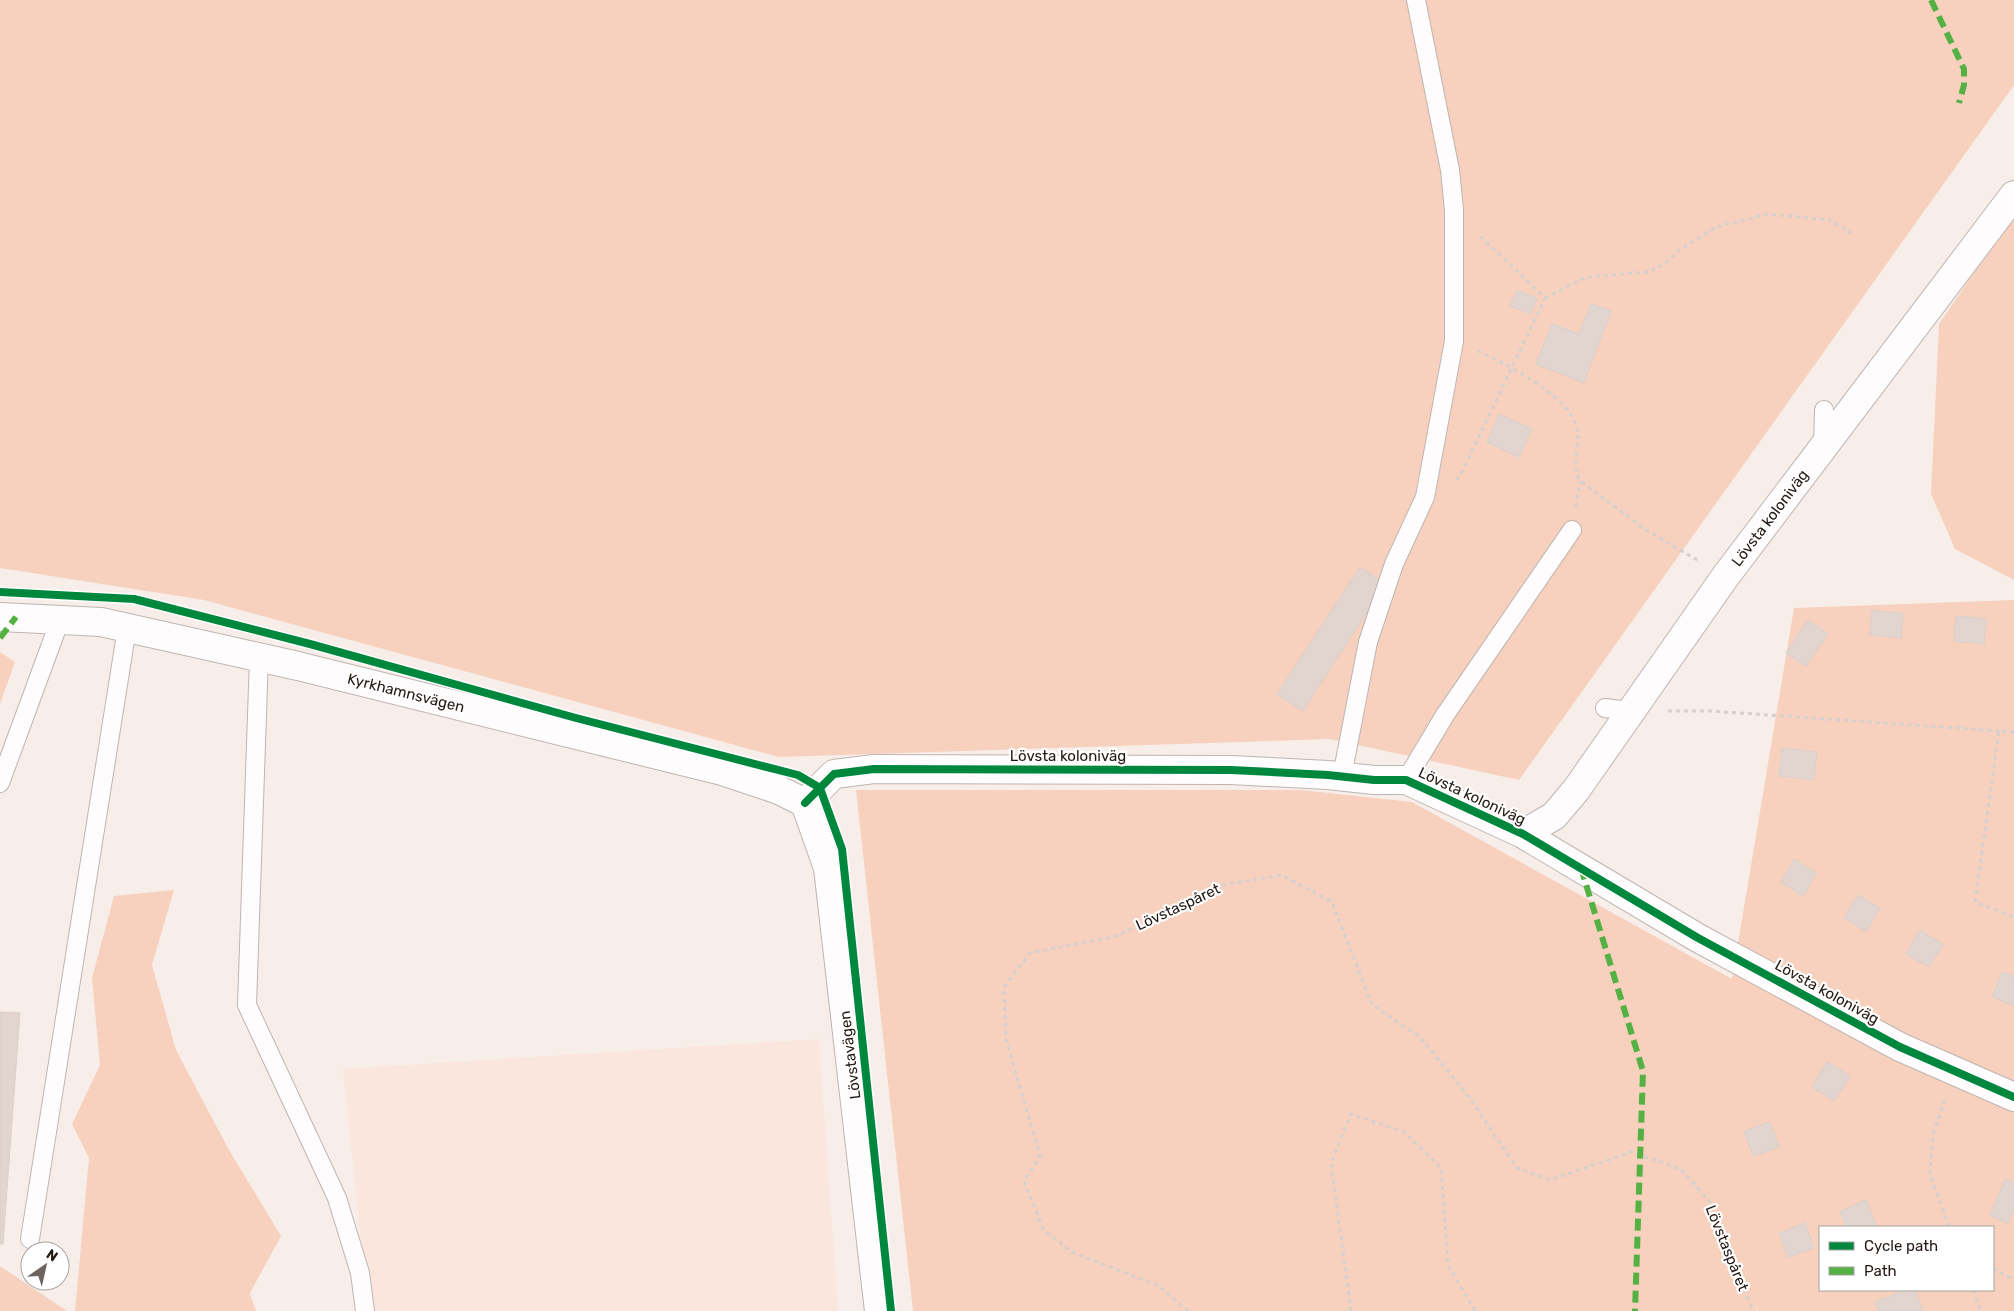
<svg xmlns="http://www.w3.org/2000/svg" width="2014" height="1311" font-family="Rubik,sans-serif">
<style>
.built{fill:#fae6dc}
.green{fill:#f7d1be;fill-rule:evenodd}
.building{fill:#e2d4ce;stroke:#d9d0cc}
.lines{fill:none;stroke-linecap:round;stroke-linejoin:round}
.service-casing{stroke:#beb5b1;stroke-width:20}
.minor-casing{stroke:#beb5b1;stroke-width:30}
.path{stroke:#d4d0ce;stroke-width:3;stroke-dasharray:4 4;stroke-linecap:butt}
.service{stroke:#fefcfc;stroke-width:18}
.minor{stroke:#fefcfc;stroke-width:28}
.quiet{stroke:#55b144;stroke-width:6;stroke-dasharray:12 6;stroke-linecap:butt}
.cycleway-casing{stroke:#fff;stroke-width:11}
.cycleway{stroke:#00873e;stroke-width:8}
.labels{text-anchor:middle;dominant-baseline:central;stroke-width:4.5;stroke-linejoin:round;paint-order:stroke}
.street-label{font-size:15px;fill:#231914;stroke:#fff}
</style>
<rect width="100%" height="100%" fill="#f7eeea"/>
<path class="built" d="M 819,1039 L 838,1311 L 368,1311 L 343,1069 Z"/>
<path class="green" d="M 0,0 L 2014,0 L 2014,85 L 1519,780 L 1330,739 L 779,757 L 204,600 L 0,568 Z
M 2014,214 L 2014,580 L 1955,549 L 1931,494 L 1939,324 Z
M 2014,600 L 2014,1311 L 1758,1311 L 1755,1306 L 1757,1311 L 913,1311 L 856,790 L 1301,790 L 1412,802 L 1732,979 L 1794,608 ZM 1820,1227 L 1993,1227 L 1993,1290 L 1820,1290 Z
M 0,652 L 15,662 L 0,704 Z
M 174,890 L 152,965 L 176,1050 L 229,1150 L 281,1236 L 250,1293 L 256,1311 L 75,1311 L 89,1158 L 72,1124 L 100,1065 L 92,978 L 114,896 Z
M 0,1266 L 67,1311 L 0,1311 Z"/>
<path class="building" d="M 1517,290 L 1537,298 L 1531,314 L 1510,306 Z
M 1591,304 L 1611,311 L 1584,383 L 1536,364 L 1552,324 L 1579,334 Z
M 1499,414 L 1532,429 L 1519,457 L 1487,442 Z
M 1360,567 L 1385,584 L 1303,711 L 1277,694 Z
M 1872,611 L 1903,613 L 1901,638 L 1870,635 Z
M 1956,616 L 1986,619 L 1984,644 L 1954,641 Z
M 1808,620 L 1828,634 L 1806,666 L 1786,653 Z
M 1782,748 L 1817,752 L 1814,780 L 1779,776 Z
M 1794,859 L 1817,873 L 1803,896 L 1781,882 Z
M 1858,895 L 1880,908 L 1866,932 L 1844,918 Z
M 1920,930 L 1943,944 L 1929,967 L 1906,954 Z
M 2002,972 L 2014,977 L 2014,1006 L 1992,997 Z
M 0,1012 L 20,1013 L 3,1244 L 0,1244 Z
M 1827,1062 L 1850,1076 L 1834,1101 L 1812,1087 Z
M 1770,1122 L 1779,1147 L 1753,1156 L 1744,1131 Z
M 2005,1179 L 2014,1183 L 2014,1209 L 2008,1223 L 1990,1216 Z
M 1866,1200 L 1876,1225 L 1870,1227 L 1846,1227 L 1840,1211 Z
M 1805,1223 L 1814,1248 L 1788,1257 L 1779,1233 Z
M 1906,1290 L 1915,1290 L 1923,1311 L 1878,1311 L 1875,1302 Z"/>
<g class="lines">
<defs>
<path id="service" d="M 1823,447 L 1824,410
M 259,657 L 247,1005 L 337,1198 L 360,1273 L 365,1311
M 1605,708 L 1630,711
M 1342,776 L 1368,642 L 1394,564 L 1425,497 L 1454,341 L 1454,210 L 1450,170 L 1416,0
M 1406,780 L 1445,715 L 1572,530
M 0,783 L 60,620
M 30,1239 L 127,628"/>
<path id="minor" d="M 0,617 L 101,622 L 298,666 L 722,771 L 779,790 L 805,803
M 805,803 L 834,774 L 874,769 L 1231,770 L 1328,775 L 1374,780 L 1406,780 L 1523,834 L 1698,938 L 1900,1047 L 2014,1097
M 805,803 L 828,868 L 879,1311
M 1523,834 L 1554,816 L 1576,790 L 1725,577 L 2014,195"/>
</defs>
<use href="#service" class="service-casing"/>
<use href="#minor" class="minor-casing"/>
<path class="path" d="M 1545,298 L 1586,277 L 1647,272 L 1663,265 L 1681,249 L 1716,227 L 1768,214 L 1830,220 L 1852,233
M 1478,351 C 1506,364 1565,394 1576,424 C 1582,443 1570,464 1580,481 L 1649,532 L 1699,561
M 1456,480 L 1460,476 L 1545,298 L 1479,235
M 1576,507 L 1580,481
M 1668,711 L 1711,711 L 1999,731
M 2014,732 L 1999,731 L 1975,902 L 2014,917
M 1945,1100 L 1933,1134 L 1930,1173 L 1949,1227
M 1993,1268 L 2014,1280
M 1973,1290 L 1981,1311
M 1188,1311 L 1159,1286 L 1072,1252 L 1043,1229 L 1024,1181 L 1040,1156 L 1006,1039 L 1004,987 L 1030,953 L 1117,936 L 1216,886 L 1282,875 L 1332,902 L 1372,1005 L 1420,1037 L 1469,1097 L 1517,1168 L 1550,1180 L 1631,1152 L 1681,1169 L 1710,1202 L 1753,1311
M 1351,1311 L 1331,1163 L 1351,1114 L 1404,1132 L 1441,1168 L 1448,1265 L 1475,1311"/>
<use href="#service" class="service"/>
<use href="#minor" class="minor"/>
<path class="quiet" d="M 1931,0 L 1964,69 L 1964,85 L 1959,103
M 0,638 L 16,617
M 1581,868 L 1643,1071 L 1635,1311"/>
<defs>
<path id="cycleway" d="M 0,592 L 134,599 L 310,644 L 576,718 L 798,775 L 820,788 L 842,849 L 891,1311
M 805,803 L 834,774 L 874,769 L 1231,770 L 1328,775 L 1374,780 L 1406,780 L 1523,834 L 1698,938 L 1900,1047 L 2014,1097"/>
</defs>
<use href="#cycleway" class="cycleway-casing"/>
<use href="#cycleway" class="cycleway"/>
</g>
<g class="labels">
<g class="street-label">
<text transform="translate(1770 518) rotate(-53)">Lövsta koloniväg</text>
<text transform="translate(406 693) rotate(14)">Kyrkhamnsvägen</text>
<text x="1068" y="756">Lövsta koloniväg</text>
<text transform="translate(1472 796) rotate(25)">Lövsta koloniväg</text>
<text transform="translate(1178 907) rotate(-25)">Lövstaspåret</text>
<text transform="translate(1827 992) rotate(29)">Lövsta koloniväg</text>
<text transform="translate(850 1055) rotate(-97)">Lövstavägen</text>
<text transform="translate(1727 1248) rotate(68)">Lövstaspåret</text>
</g>
</g>
<rect x="1819" y="1226" width="175" height="65" fill="#ffffff" stroke="#a7a3a1"/>
<rect x="1829" y="1242" width="25" height="8" fill="#00873e" stroke="#a7a3a1"/>
<text x="1864" y="1251" font-size="15" fill="#231914">Cycle path</text>
<rect x="1829" y="1267" width="25" height="8" fill="#55b144" stroke="#a7a3a1"/>
<text x="1864" y="1276" font-size="15" fill="#231914">Path</text>
<g transform="translate(45 1266) rotate(34)"><circle r="24" fill="#ffffff" stroke="#a7a3a1"/>
<path d="M0-4L9 19L0 12L-9 19Z" fill="#6d645f"/>
<text y="-8" font-size="14" font-weight="bold" text-anchor="middle" fill="#231914">N</text>
</g>
</svg>
